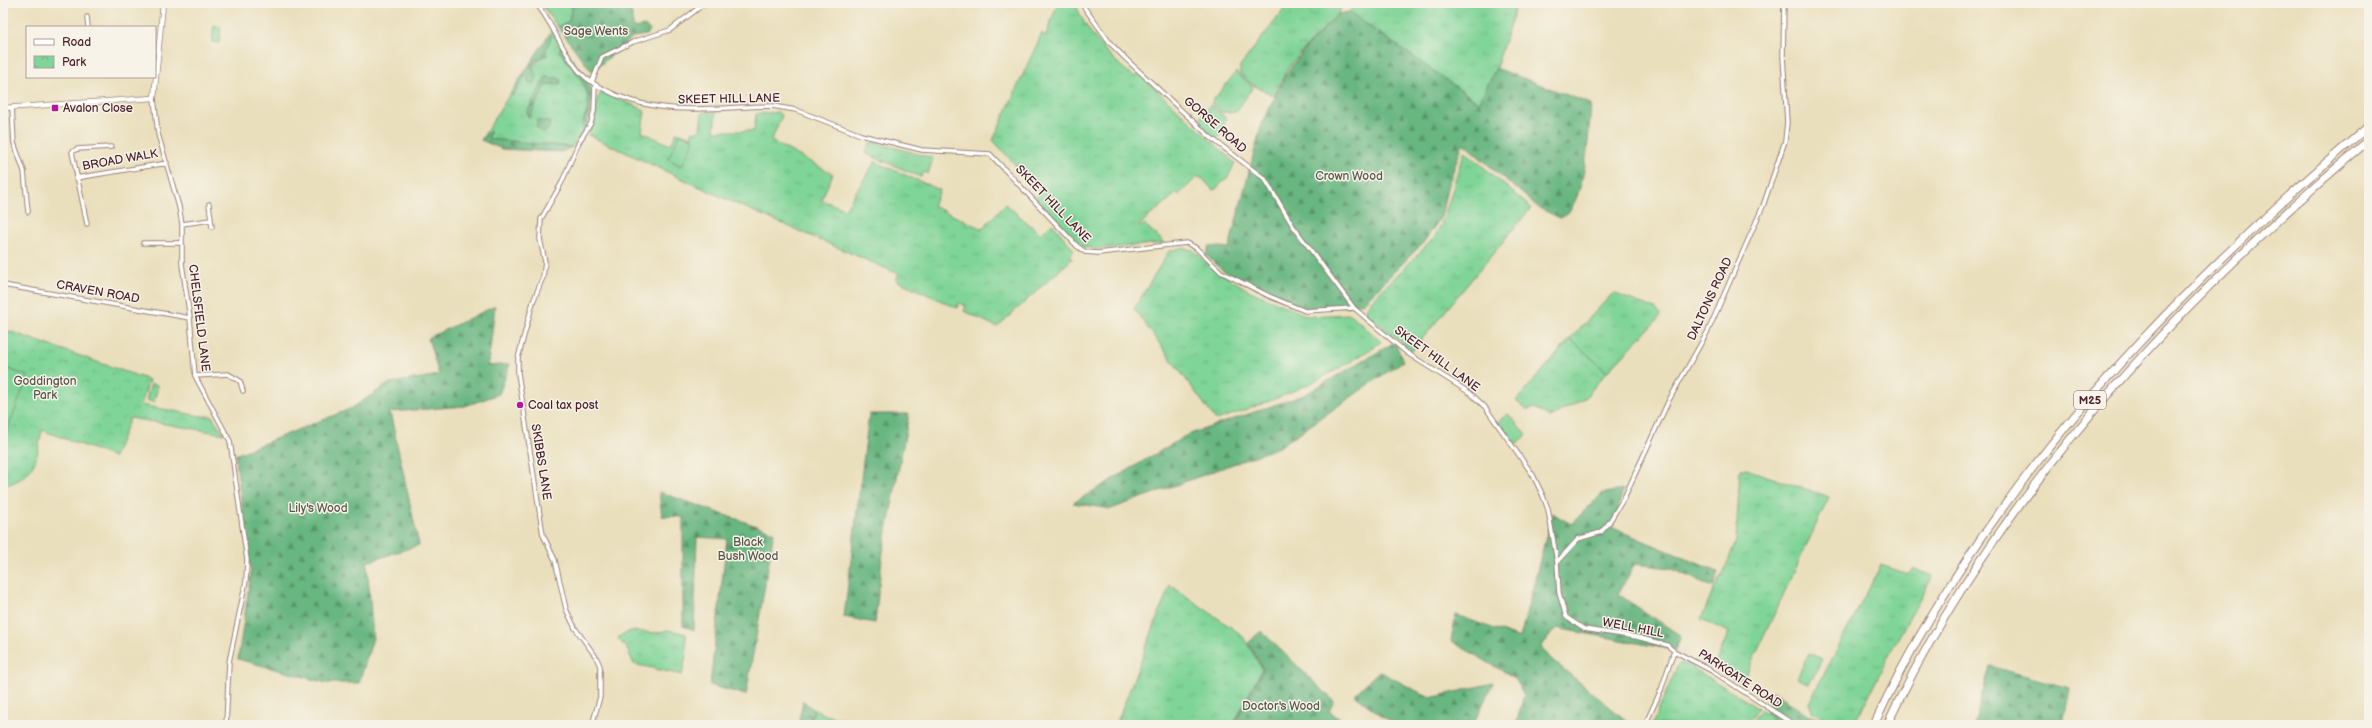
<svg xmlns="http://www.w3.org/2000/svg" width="2372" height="728" font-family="'Balsamiq Sans',sans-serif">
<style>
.grass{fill:url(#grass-tufts);stroke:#647a61;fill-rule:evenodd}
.forest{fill:url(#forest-firs);stroke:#586a56}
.park{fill:url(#park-crowns);stroke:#647a61}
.pitch{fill:#7fd497;stroke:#647a61}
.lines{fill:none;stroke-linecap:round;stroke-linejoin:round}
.minor-casing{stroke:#9a7f74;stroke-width:5.5}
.tertiary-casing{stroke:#9a7f74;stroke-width:6}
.motorway-casing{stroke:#9a7f74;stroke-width:9}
.minor{stroke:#fff;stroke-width:3.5}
.tertiary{stroke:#fff;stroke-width:4.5}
.motorway{stroke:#fff;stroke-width:7}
.poi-dot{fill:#b5179e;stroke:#f7f3e8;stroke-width:1.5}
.labels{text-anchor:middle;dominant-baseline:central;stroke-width:3;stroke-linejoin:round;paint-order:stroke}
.shield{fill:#f7f3e8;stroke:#7e5f64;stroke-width:1}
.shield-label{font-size:11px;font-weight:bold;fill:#4a1f2b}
.park-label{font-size:12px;fill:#5a554b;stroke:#f7f3e8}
.street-label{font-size:12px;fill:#4a1f2b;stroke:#f7f3e8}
.poi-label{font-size:12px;fill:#4a1f2b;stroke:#f7f3e8;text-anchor:start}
</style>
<defs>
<pattern id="grass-tufts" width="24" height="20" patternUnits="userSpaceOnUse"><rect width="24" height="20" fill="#7fd497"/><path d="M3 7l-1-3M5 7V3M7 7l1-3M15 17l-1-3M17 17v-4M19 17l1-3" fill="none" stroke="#6fb682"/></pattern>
<pattern id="forest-firs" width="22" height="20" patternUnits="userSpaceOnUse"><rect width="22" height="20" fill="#67b680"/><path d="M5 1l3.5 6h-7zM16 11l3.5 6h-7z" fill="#579369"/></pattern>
<pattern id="park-crowns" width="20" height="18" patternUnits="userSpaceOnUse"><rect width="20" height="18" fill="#7fd497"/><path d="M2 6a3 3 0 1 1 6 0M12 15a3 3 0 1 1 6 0" fill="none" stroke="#6fb682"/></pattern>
</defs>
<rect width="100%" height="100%" fill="#f7f3e8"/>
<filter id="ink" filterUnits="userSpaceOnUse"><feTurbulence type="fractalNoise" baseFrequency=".025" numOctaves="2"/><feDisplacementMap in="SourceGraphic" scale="8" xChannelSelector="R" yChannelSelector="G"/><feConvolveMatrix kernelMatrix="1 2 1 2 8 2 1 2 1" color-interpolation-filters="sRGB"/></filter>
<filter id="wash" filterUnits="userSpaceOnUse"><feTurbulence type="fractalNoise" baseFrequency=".012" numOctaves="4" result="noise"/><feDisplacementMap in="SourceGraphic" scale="16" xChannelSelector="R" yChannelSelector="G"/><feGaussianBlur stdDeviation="0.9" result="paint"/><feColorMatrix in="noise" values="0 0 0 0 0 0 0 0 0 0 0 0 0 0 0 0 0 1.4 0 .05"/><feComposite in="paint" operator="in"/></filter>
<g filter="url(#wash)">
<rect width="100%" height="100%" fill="#eadfbc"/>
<path class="grass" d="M 540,3 L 573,3 L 569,21 L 558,27 Z
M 1058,3 L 1076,3 C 1081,27 1115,64 1135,77 L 1138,73 L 1235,163 L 1228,177 L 1216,189 L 1213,190 L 1202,178 L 1197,177 L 1179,195 L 1177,193 L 1139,225 L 1140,227 L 1144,224 L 1165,243 L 1097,249 L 1083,247 L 1036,198 L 1039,191 L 993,140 L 1042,33 L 1045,37 Z
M 1289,3 L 1336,3 L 1340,5 L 1343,3 L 1338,14 L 1303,50 L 1286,71 L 1274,96 L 1253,85 L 1240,74 L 1240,66 Z
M 1358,3 L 1517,3 L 1496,68 L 1479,103 L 1349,12 Z
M 552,30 L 562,45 L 559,51 C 571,67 590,84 588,105 C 587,114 581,120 584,129 L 572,147 L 489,139 L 489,132 L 481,140 L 510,94 L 513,96 L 525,75 L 528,77 C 535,62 546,51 552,36 L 550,33 ZM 546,77 L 561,83 L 546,85 L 529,118 L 527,112 Z
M 1236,72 L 1253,87 L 1236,112 L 1221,112 L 1211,103 Z
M 602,92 L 645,110 L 642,132 L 668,144 L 671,144 L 677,132 L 692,137 L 692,132 L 700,131 L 702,112 L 716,112 L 714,131 L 754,131 L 756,114 L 778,112 L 782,116 L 771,141 L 833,174 L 821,200 L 845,209 L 875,162 L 940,190 L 933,206 L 982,229 L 1005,204 L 1041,234 L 1052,223 L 1074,250 L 1070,256 L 1072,259 L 997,327 L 964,311 L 966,306 L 959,303 L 957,308 L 896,280 L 899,274 L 741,206 L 661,169 L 661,167 L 659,168 L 588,135 L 596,114 L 597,99 Z
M 874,142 L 933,158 L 928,174 L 924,172 L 921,177 L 865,153 L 870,143 Z
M 1465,151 L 1531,208 L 1412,351 L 1365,313 L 1369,303 L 1434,238 C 1450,211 1453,179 1465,151 Z
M 1181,248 L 1193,250 L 1214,269 L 1248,290 L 1308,316 L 1351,314 L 1381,342 C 1330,378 1275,401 1216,420 L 1134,309 L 1169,251 Z
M 1613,293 L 1656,309 L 1661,316 L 1607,372 L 1570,339 Z
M 1740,469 L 1746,469 L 1829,497 L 1743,681 L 1715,664 L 1729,632 L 1701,619 L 1719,578 L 1723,574 L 1736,541 Z
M 1881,565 L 1908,574 L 1913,569 L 1933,576 L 1894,645 L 1854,725 L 1847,725 L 1813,713 L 1809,703 Z
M 1170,585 L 1242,635 L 1262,669 L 1233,725 L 1116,725 Z
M 667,630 L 686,634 L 686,655 L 682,675 L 634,664 L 626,647 L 618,639 L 619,637 L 630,631 L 658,633 Z
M 1685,663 L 1758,708 L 1746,725 L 1652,725 L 1678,665 Z
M 814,710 L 829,716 L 855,722 L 856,725 L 809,725 Z"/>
<path class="forest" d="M 573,3 L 627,3 L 632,14 L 633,28 L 644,26 L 650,30 L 646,35 L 633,37 L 592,72 L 558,27 L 569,21 Z
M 1349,12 L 1479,103 L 1496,68 L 1591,104 C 1589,129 1586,210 1560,218 L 1539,208 L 1463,143 L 1447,188 L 1441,217 L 1423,243 L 1364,302 L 1350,306 L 1307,308 L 1269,294 L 1222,270 L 1206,255 L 1209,246 L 1229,248 L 1261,126 L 1286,74 L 1306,48 L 1338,14 Z
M 550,33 L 552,35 L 546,49 L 547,55 L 535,61 L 532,67 L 537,75 L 535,83 L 528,83 L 528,77 L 525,76 L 513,96 L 510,94 Z
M 562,45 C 584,77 603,89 584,129 C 581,120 587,114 588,105 C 590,84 570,67 559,51 Z
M 546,77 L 560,78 L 561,83 L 546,85 L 529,118 L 527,112 Z
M 537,120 L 551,122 L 548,130 L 542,133 L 537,128 Z
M 490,131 L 489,139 L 572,147 L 561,152 L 502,149 L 481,140 Z
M 495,306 L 488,366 L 510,364 L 499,394 L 465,406 L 390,412 L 419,545 L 367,562 L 373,638 L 359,683 L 326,683 L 238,659 L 251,573 L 235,455 L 352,408 L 390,383 L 439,375 L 428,338 Z
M 1395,342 L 1403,361 L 1279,447 L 1111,509 L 1073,503 L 1187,435 L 1304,395 Z
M 869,414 L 909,414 L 882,558 L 875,623 L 844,617 Z
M 1623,489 L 1613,528 L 1718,572 L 1713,587 L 1670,568 L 1635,564 L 1618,594 L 1681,636 L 1675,650 L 1556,628 L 1541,647 L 1551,659 L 1632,725 L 1516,725 L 1524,695 L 1515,678 L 1451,641 L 1456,615 L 1520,638 L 1552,513 L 1571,524 L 1602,494 Z
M 659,492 L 774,532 L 746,695 L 710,685 L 727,539 L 697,537 L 694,630 L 683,626 L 683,517 L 662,516 Z
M 1261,631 L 1334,701 L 1329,711 L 1349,725 L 1234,725 L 1263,669 L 1248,643 Z
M 1990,666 L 2070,688 L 2063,725 L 1974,725 Z
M 1379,671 L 1430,698 L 1493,683 L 1473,725 L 1395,725 L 1354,695 Z
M 1773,691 L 1807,715 L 1837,725 L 1776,725 L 1764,718 Z
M 803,701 L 814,710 L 809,725 L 798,725 Z"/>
<path class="park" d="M 3,329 L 149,380 L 141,405 L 201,416 L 212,416 L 224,434 L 130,418 L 114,457 L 42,430 C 36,459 37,477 3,486 Z
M 1570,339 L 1607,372 L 1584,399 L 1550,417 L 1535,408 L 1527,410 L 1516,401 Z"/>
<path class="pitch" d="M 214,26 L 221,27 L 219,43 L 212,42 Z
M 1210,105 L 1226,118 L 1222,133 L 1216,139 L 1197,122 Z
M 680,134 L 694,139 L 682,166 L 668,159 Z
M 3,367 L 28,376 L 3,441 Z
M 151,384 L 158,386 L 154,402 L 146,400 Z
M 1508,414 L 1527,435 L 1516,444 L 1498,423 Z
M 1809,653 L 1822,659 L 1809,684 L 1797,678 Z
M 1760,710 L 1772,718 L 1767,725 L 1750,725 Z"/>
</g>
<g filter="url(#ink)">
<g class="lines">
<defs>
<path id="minor" d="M 536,3 C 553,24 561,49 578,70 C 588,82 601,88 616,95 C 668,117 717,107 772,106 L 796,110 L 861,135 L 922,150 L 990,154 L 1077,246 L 1085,252 L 1098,253 L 1187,243 L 1196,248 L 1221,272 L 1269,296 L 1305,311 L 1354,308
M 1081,3 L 1111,44 L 1126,59 L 1210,137 L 1265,179 L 1293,226 L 1354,308 L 1407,353 L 1470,393 L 1485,407 L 1533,475 L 1543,496 L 1548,509 L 1557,562 L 1559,593 L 1566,617 L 1584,629 L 1637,637 L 1667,645 L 1674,651 L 1661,690 L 1645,725
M 87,17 L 88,27
M 592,82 L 602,57 L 633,42 L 670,30 L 705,3
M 154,98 L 158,134 L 179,207 L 182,224 L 182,264 L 190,318 L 195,376 L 230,441 L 247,560 L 246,581 L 229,662 L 226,725
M 12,107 L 14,143 L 24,171 L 28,212
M 76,178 L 167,163
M 209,204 L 212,227
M 87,224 L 72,152 L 77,149 L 111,147
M 182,224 L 211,220
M 143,243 L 182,243
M 3,285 L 190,318
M 195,376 L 228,374 L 240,381 L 243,391
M 1557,562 L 1578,539 L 1601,532 L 1608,524 L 1624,498 L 1669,400 L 1708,331 L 1763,206 L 1785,141 L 1787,122 L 1783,56 L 1784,3
M 1674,651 L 1712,671 L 1795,725
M 592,725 L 600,697 L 600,666 L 596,657 L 575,628 L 566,609 L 555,560 L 543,535 L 518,373 L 518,358 L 533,302 L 543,277 L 545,262 L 540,239 L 541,219 L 561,184 L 579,142 L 591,123 L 594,111 L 595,85"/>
<path id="tertiary" d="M 3,108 L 154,98 L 163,3"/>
<path id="motorway" d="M 1874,725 C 1980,493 2175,289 2369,126
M 1887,725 C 1994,497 2178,301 2369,140"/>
</defs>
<use href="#minor" class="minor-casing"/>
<use href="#tertiary" class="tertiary-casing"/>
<use href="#motorway" class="motorway-casing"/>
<use href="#minor" class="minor"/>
<use href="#tertiary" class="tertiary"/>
<use href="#motorway" class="motorway"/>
</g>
</g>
<g class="poi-dot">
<rect x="51" y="104" width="8" height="8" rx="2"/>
<circle cx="520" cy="405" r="4"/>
</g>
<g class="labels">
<rect class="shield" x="2074" y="391" width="32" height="18" rx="3"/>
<g class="shield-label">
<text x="2090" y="400">M25</text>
</g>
<g class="park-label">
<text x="596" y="31">Sage Wents</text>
<text x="1349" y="176">Crown Wood</text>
<text x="45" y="381">Goddington<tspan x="45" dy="14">Park</tspan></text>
<text x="318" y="508">Lily's Wood</text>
<text x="748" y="542">Black<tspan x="748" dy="14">Bush Wood</tspan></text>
<text x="1281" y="706">Doctor's Wood</text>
</g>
<g class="street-label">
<text transform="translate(729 99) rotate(-1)">SKEET HILL LANE</text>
<text transform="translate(1215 125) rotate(41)">GORSE ROAD</text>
<text transform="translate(120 160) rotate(-10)">BROAD WALK</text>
<text transform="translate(1053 204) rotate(46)">SKEET HILL LANE</text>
<text transform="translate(98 292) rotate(10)">CRAVEN ROAD</text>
<text transform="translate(1710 299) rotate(-65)">DALTONS ROAD</text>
<text transform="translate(199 318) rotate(83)">CHELSFIELD LANE</text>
<text transform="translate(1437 359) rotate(36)">SKEET HILL LANE</text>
<text transform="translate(541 462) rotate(81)">SKIBBS LANE</text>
<text transform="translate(1633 628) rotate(11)">WELL HILL</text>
<text transform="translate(1740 679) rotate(33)">PARKGATE ROAD</text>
</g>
<g class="poi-label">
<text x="63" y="108">Avalon Close</text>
<text x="528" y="405">Coal tax post</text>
</g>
</g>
<rect width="2372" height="728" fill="none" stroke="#f7f3e8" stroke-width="16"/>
<rect x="26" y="26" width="130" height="52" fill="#f7f3e8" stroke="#b29e9c"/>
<rect x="34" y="39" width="20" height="6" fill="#ffffff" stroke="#b29e9c"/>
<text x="62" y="46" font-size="12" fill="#4a1f2b">Road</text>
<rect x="34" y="56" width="20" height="12" fill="url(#park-crowns)" stroke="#b29e9c"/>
<text x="62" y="66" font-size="12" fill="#4a1f2b">Park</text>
</svg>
